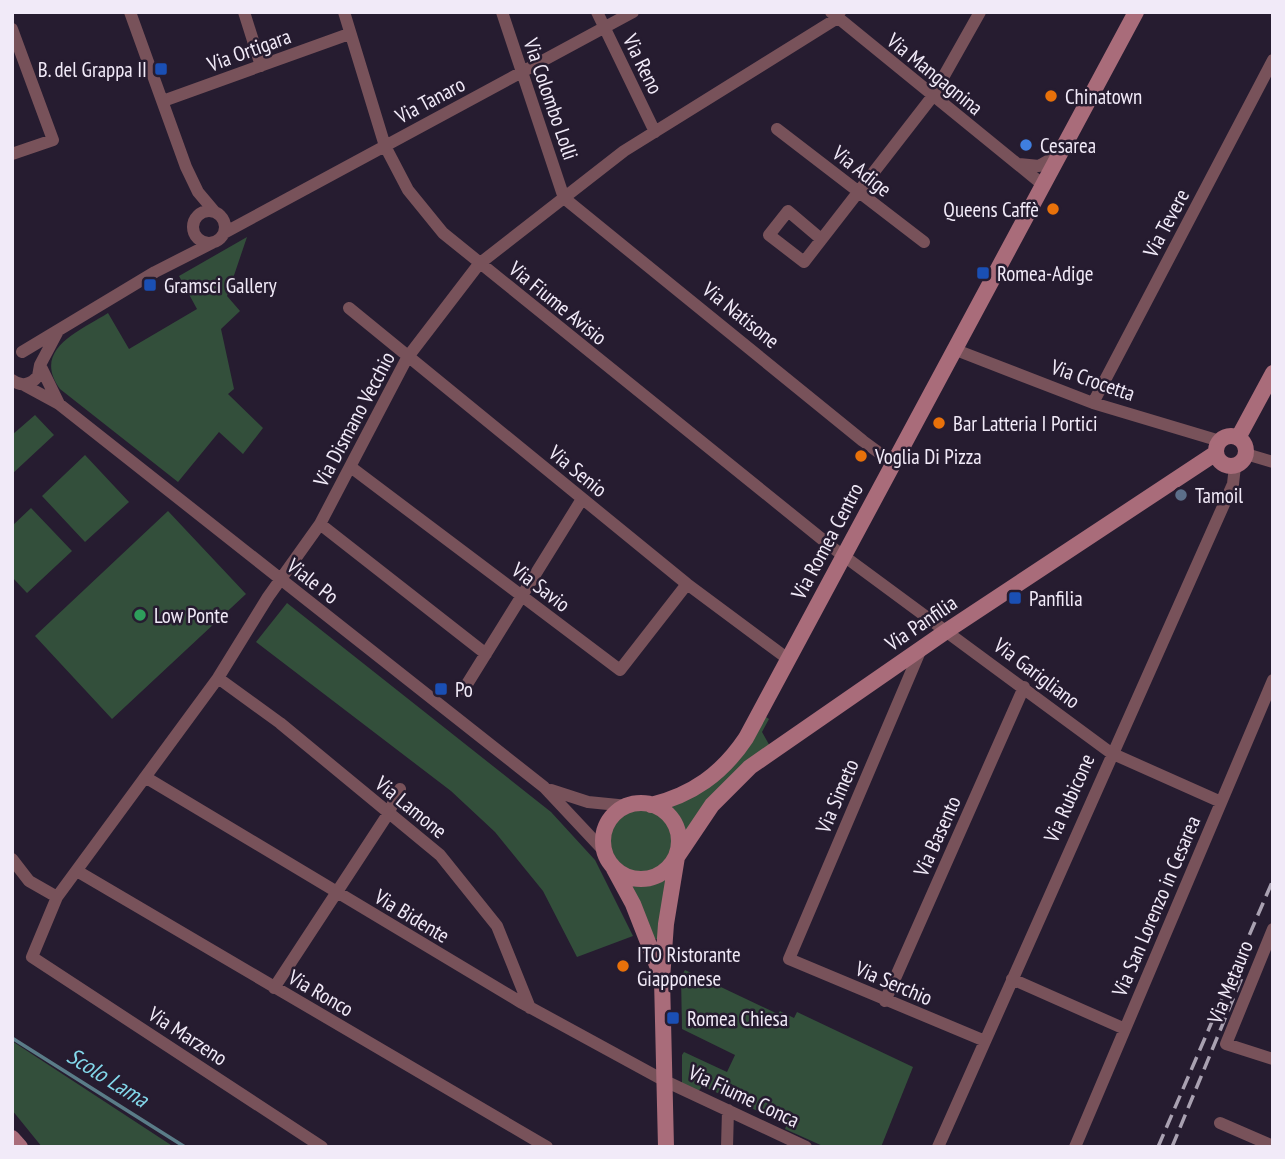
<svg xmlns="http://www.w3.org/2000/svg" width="1285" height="1159" font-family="'PT Sans Narrow',sans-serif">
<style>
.green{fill:#334f3b}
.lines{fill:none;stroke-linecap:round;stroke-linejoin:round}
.stream{stroke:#5a7c88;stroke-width:3.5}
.street{stroke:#78525a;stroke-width:12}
.secondary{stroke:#a96c7a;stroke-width:16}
.rail{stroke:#a9a1b1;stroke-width:3.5;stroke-dasharray:14 7;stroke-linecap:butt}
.transit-dot{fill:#1a4fb4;stroke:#261c30;stroke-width:2.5}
.food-dot{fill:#e8710a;stroke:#261c30;stroke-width:2.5}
.shop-dot{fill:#3f7fe0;stroke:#261c30;stroke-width:2.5}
.service-dot{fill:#5c6f8a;stroke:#261c30;stroke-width:2.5}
.leisure-dot{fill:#2e9e5b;stroke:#261c30;stroke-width:2.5}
.labels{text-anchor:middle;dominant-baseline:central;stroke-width:5;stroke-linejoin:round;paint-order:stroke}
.street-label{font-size:21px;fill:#f1eaf8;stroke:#261c30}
.poi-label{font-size:21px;fill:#f1eaf8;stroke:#261c30;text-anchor:start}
.water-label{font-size:23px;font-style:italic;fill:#83d8eb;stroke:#261c30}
</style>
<rect width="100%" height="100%" fill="#261c30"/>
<path class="green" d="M 247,237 L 227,296 L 240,311 L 221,329 L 234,389 L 228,394 L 263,428 L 243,454 L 219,432 L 178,482 L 60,389 C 31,349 80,331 108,313 L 129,349 L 197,309 L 179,276 Z
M 35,415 L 54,435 L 12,474 L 12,435 Z
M 85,455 L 129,502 L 85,542 L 42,496 Z
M 31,508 L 72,551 L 27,593 L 12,577 L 12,526 Z
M 168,511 L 246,594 L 112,719 L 35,636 Z
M 287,603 L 551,812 L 595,860 L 633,936 L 577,957 L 543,891 L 495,832 L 451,791 L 256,642 Z
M 766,717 L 769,719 L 762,732 L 771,748 L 683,841 L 676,819 L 663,807 L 669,806 Z
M609 841a32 32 0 1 1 64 0a32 32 0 1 1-64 0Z
M 670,871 L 659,939 L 653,939 L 628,883 C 644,886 658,883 670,871 Z
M 685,970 L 778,1014 L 780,1011 L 794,1018 L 797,1012 L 913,1067 L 881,1147 L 825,1147 L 785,1129 L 787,1124 L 702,1086 L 698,1092 L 682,1084 L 682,1055 L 684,1052 L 727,1072 L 735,1055 L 682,1029 L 681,977 Z
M 12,1041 L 174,1147 L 42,1147 L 12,1110 Z"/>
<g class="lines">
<path class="stream" d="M 12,1038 L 185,1147"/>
<path class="street" d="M 130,12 L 186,167 L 198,192 L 214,211
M 244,12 L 261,66
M 344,12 L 385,146 L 408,190 L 443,233 L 833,548 L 1111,753 L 1221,802
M 502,12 L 564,198 L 863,441 L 893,463
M 597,12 L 655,132
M 831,12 L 1042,184
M 12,29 L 53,140 L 12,154
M 163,101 L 349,34
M 777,129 L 924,242
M 1019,164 L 1039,166 L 1058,155
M193 227a16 16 0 1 1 32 0a16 16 0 1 1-32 0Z
M 224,233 L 633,12
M 821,239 L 788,211 L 769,235 L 804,262 L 932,97 L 980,12
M 349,308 L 687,584 L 788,659
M 58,331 L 40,365 L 59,404
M 956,350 L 1093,403 L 1220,441
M 22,352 L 155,272 L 214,242
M 12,380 C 21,387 31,385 38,376 L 40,365
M 24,385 L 59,404 L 544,787 L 604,851
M 1093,403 L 1273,60
M 1246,454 L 1273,462
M 352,468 L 620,670 L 687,584
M 320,524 L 486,654
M 921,649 L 789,959 L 985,1041
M 218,678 L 280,723 L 440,855 L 497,926 L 530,1008
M 464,689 L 582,499
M 145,777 L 522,1003 L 665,1081 L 806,1147
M 551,790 L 588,802 L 628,806
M 12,859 L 29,881 L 57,897
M 77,871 L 547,1147
M 1273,929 L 1226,1044 L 1273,1059
M 1012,979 L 1125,1029
M 274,988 L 388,814 L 400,789
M 885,1001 L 1024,687
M 1220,1123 L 1273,1146
M 322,1147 L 32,957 L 57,897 L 218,678 L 268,597 L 320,524 L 407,358 L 479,264 L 624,151 L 836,19 L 840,12
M 727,1147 L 728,1110
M 938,1147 L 1233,484 L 1235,466
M 1075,1147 L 1273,680"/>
<path class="secondary" d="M1216 451a15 15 0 1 1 30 0a15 15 0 1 1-30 0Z
M 1238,438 L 1273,373
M603 841a38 38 0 1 1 76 0a38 38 0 1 1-76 0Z
M 651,805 C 692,795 722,774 746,738 L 1136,12
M 614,869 L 633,904 L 660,973
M 12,1138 L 20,1147
M 666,1147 L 662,979 L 666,924 L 677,857 L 712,805 L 750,767 L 948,630 L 1216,453"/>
<path class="rail" d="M 1158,1147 L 1273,880
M 1172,1147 L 1243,975"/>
</g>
<g class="transit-dot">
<rect x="154" y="62" width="14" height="14" rx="3.5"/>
<rect x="976" y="266" width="14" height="14" rx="3.5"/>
<rect x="143" y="278" width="14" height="14" rx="3.5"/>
<rect x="1008" y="591" width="14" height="14" rx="3.5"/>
<rect x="434" y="682" width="14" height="14" rx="3.5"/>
<rect x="666" y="1011" width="14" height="14" rx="3.5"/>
</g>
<g class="food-dot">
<circle cx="1051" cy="96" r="7"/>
<circle cx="1053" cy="209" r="7"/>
<circle cx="939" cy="423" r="7"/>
<circle cx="861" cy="456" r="7"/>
<circle cx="623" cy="966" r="7"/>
</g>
<circle class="shop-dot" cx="1026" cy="145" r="7"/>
<circle class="service-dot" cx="1181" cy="495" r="7"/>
<circle class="leisure-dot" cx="140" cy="615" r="7"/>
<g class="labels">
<g class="street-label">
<text transform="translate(249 50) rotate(-20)">Via Ortigara</text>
<text transform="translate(643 64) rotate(64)">Via Reno</text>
<text transform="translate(935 74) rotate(39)">Via Mangagnina</text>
<text transform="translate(551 99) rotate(71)">Via Colombo Lolli</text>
<text transform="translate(430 100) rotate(-28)">Via Tanaro</text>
<text transform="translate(862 171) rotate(38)">Via Adige</text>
<text transform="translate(1166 223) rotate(-62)">Via Tevere</text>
<text transform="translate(558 303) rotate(39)">Via Fiume Avisio</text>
<text transform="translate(741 315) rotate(39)">Via Natisone</text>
<text transform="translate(1093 380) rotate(19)">Via Crocetta</text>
<text transform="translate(354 419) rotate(-62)">Via Dismano Vecchio</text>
<text transform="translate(578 471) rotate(39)">Via Senio</text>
<text transform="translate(827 541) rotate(-62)">Via Romea Centro</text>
<text transform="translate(313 581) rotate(38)">Viale Po</text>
<text transform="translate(541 587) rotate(37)">Via Savio</text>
<text transform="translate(921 623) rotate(-34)">Via Panfilia</text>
<text transform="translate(1037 673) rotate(37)">Via Garigliano</text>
<text transform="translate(837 796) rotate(-67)">Via Simeto</text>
<text transform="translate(1069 798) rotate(-66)">Via Rubicone</text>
<text transform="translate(411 807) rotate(39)">Via Lamone</text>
<text transform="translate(937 836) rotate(-66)">Via Basento</text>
<text transform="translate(1156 906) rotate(-67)">Via San Lorenzo in Cesarea</text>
<text transform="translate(412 916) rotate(31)">Via Bidente</text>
<text transform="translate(1230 982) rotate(-68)">Via Metauro</text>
<text transform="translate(894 983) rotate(23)">Via Serchio</text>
<text transform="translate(321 993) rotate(30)">Via Ronco</text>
<text transform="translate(188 1036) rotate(33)">Via Marzeno</text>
<text transform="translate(744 1096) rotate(25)">Via Fiume Conca</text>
</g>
<g class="poi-label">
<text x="147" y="69" text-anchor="end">B. del Grappa II</text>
<text x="1065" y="96">Chinatown</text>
<text x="1040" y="145">Cesarea</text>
<text x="1039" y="209" text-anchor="end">Queens Caffè</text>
<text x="997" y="273">Romea-Adige</text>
<text x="164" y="285">Gramsci Gallery</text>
<text x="953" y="423">Bar Latteria I Portici</text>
<text x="875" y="456">Voglia Di Pizza</text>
<text x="1195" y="495">Tamoil</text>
<text x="1029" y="598">Panfilia</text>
<text x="154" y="615">Low Ponte</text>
<text x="455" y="689">Po</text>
<text x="637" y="954">ITO Ristorante<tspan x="637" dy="24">Giapponese</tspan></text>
<text x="687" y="1018">Romea Chiesa</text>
</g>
<g class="water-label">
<text transform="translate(108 1077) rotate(32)">Scolo Lama</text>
</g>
</g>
<rect width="1285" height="1159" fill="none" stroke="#f1eaf8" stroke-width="28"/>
</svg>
